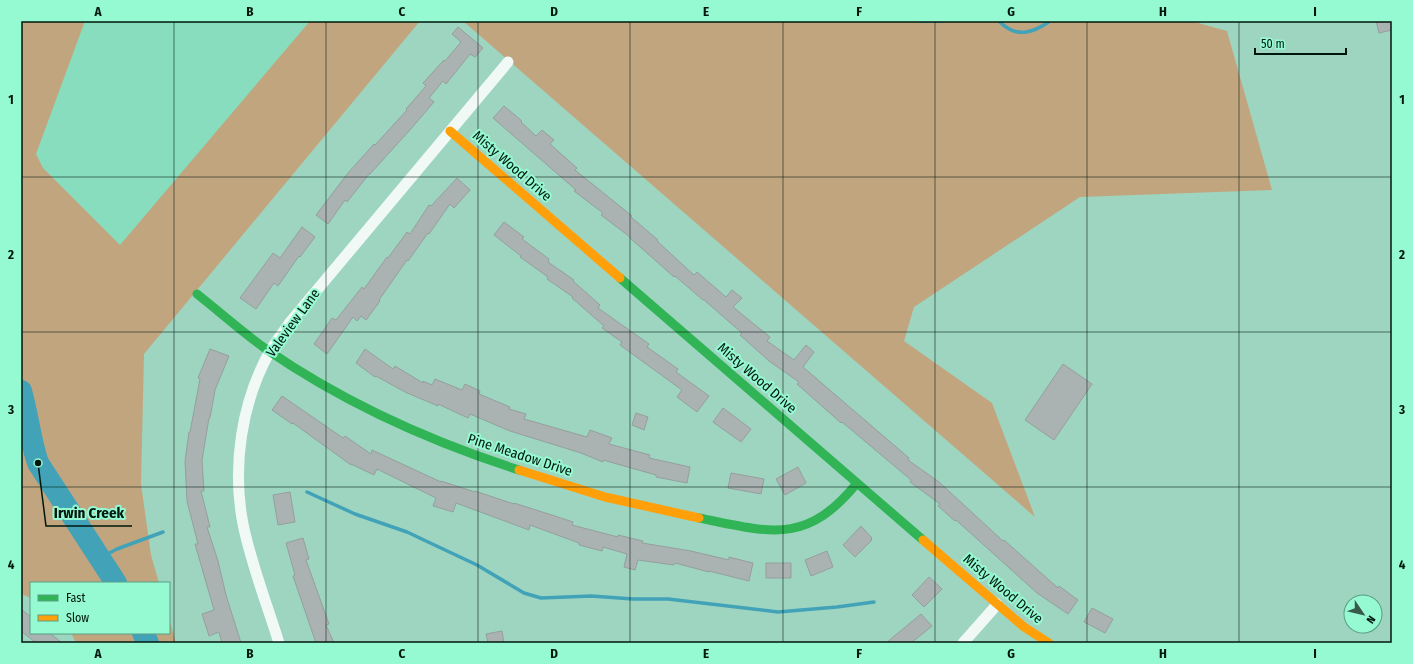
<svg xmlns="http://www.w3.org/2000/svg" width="1413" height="664" font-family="'Fira Sans Condensed',sans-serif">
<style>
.built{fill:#87ddbd}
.forest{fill:#c1a57f}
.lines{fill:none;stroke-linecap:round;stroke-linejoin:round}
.stream{stroke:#42a3b8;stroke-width:3.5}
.river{stroke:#42a3b8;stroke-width:22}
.building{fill:#aab3b2;stroke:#959f9d}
.street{stroke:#f0f9f6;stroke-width:11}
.fast{stroke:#30b455;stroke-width:9}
.slow{stroke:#ff9f0a;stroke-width:9}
.grid{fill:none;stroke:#00170e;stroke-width:1;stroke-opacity:0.55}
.labels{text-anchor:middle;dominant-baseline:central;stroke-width:4;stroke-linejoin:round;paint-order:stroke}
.street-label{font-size:14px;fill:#00170e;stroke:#95f9d2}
.leader{fill:none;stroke:#00170e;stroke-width:1.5}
.callout-dot{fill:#00170e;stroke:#95f9d2;stroke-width:1.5}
.callout-label{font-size:15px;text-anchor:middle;font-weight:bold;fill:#00170e;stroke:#95f9d2;stroke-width:4;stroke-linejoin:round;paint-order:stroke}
.neatline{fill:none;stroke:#00170e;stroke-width:1.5}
.grid-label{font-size:13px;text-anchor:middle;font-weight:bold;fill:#00170e}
</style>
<rect width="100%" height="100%" fill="#9ed5c0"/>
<path class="built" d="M 84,21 L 310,21 L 85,288 L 21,190 Z"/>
<path class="forest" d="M 21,21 L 85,21 L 36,154 L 43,168 L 120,245 L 310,21 L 420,21 L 144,354 L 141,484 L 151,555 L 159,583 L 31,583 L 31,598 L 21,594 Z
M 463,21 L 1191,21 L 1227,31 L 1272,190 L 1080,197 L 914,307 L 904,341 L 992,403 L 1035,517 Z
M 169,618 L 176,643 L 76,643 L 71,633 L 169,633 Z"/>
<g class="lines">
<path class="stream" d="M 919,21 L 942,21
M 999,21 C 1016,39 1033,33 1050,21
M 307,492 L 355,514 L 407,532 L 426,541 L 477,565 L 524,593 L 541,598 L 591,596 L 633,599 L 668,599 L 778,612 L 837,607 L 874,602
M 100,558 L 117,549 L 163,532"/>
<path class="river" d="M 21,391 C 28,415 30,440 38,463 L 116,583
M 143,633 L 148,643"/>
</g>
<path class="building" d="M 1376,21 L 1392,21 L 1392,30 L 1379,33 Z
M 458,27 L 483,48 L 475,57 L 470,54 L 446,84 L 443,81 L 429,98 L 434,102 L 409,131 L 370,174 L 369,174 L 347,202 L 345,200 L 328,224 L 316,215 L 348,173 L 374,144 L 375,145 L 407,110 L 406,109 L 426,86 L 423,83 L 444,60 L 445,61 L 461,42 L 452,34 Z
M 504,106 L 522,121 L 521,122 L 536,136 L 542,130 L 554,140 L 550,144 L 577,168 L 575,170 L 632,216 L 631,217 L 658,240 L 657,241 L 694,275 L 697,272 L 726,297 L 732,290 L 742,298 L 733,307 L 770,337 L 767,341 L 794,360 L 806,345 L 814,352 L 803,367 L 909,458 L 908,460 L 939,482 L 1003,541 L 1004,540 L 1058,588 L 1059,586 L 1078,600 L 1068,614 L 1037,593 L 956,520 L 955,521 L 938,506 L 940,504 L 910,482 L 911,480 L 842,422 L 841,423 L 797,384 L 799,382 L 769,361 L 740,335 L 742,333 L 704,300 L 703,300 L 675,276 L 674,277 L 630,238 L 630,237 L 601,215 L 603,213 L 574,191 L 576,190 L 493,118 Z
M 457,178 L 470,190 L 454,208 L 450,204 L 429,234 L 428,233 L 408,261 L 407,260 L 379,300 L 380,301 L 366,320 L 361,316 L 357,321 L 353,317 L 327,354 L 314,344 L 332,318 L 336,320 L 362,287 L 364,289 L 387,257 L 388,258 L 407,232 L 410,234 L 429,205 L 431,206 Z
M 504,222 L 524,237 L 522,239 L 549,259 L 548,262 L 574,280 L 573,281 L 600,305 L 598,308 L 649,344 L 647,347 L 678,369 L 676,372 L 709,396 L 697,412 L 677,397 L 682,390 L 620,345 L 622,342 L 602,328 L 604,326 L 572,298 L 573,297 L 547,279 L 548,277 L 520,257 L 521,256 L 494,235 Z
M 302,227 L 315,237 L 300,257 L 299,256 L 278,286 L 274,283 L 256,309 L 240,298 L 273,253 L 280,258 Z
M 210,349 L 229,356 L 215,390 L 210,418 L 209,418 L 202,460 L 204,491 L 201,491 L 210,527 L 207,527 L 218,561 L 226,595 L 241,643 L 222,643 L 219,632 L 209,636 L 202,614 L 214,610 L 195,544 L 198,544 L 187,501 L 185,461 L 189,432 L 190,432 L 200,379 L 198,378 Z
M 365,349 L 393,369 L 395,366 L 423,383 L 423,381 L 432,385 L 435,379 L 462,390 L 465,384 L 480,391 L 479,394 L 510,407 L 509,409 L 526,414 L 524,419 L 587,437 L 590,430 L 612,438 L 609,444 L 650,455 L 649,458 L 690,467 L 687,483 L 656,477 L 656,475 L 603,460 L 603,462 L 581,453 L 510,431 L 470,414 L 468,418 L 438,404 L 438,406 L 405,392 L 376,376 L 375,377 L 356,363 Z
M 1063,364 L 1092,384 L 1054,440 L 1025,420 Z
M 282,396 L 343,438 L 345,436 L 371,454 L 372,450 L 441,482 L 441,481 L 475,492 L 475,491 L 514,504 L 514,503 L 555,516 L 573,522 L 572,525 L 618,537 L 618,535 L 643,541 L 642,543 L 691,551 L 729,560 L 729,557 L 753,563 L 749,581 L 709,571 L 709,572 L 675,563 L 674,565 L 638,560 L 635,570 L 624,567 L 627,554 L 603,547 L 602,551 L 579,545 L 579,543 L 530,525 L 529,530 L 456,503 L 453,512 L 433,506 L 436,498 L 377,469 L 374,475 L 351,464 L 351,465 L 293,423 L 292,424 L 272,410 Z
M 723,408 L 751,429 L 741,442 L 713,422 Z
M 636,413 L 648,417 L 644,430 L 632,425 Z
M 798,467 L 806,483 L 785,495 L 776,479 Z
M 731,473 L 764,479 L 761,494 L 728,488 Z
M 290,492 L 295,522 L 278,525 L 273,495 Z
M 861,526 L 872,538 L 871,539 L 872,540 L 855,557 L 843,545 Z
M 303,538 L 309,559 L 306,560 L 329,624 L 326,625 L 334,643 L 316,643 L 293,576 L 295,575 L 286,543 Z
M 827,551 L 833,567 L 811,576 L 805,560 Z
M 766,563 L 791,563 L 791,578 L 766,578 Z
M 929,577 L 942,589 L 924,607 L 912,595 Z
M 1092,608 L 1113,619 L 1105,633 L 1084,622 Z
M 21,609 L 31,617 L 31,633 L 50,633 L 62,643 L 36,643 L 21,631 Z
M 921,614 L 932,626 L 911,643 L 886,643 Z
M 502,631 L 504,643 L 488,643 L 486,634 Z"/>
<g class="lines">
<path class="street" d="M 279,643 C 267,604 251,564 243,524 C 232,467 241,403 270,351 C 276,341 284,331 291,321 L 508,62
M 963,643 L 994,608 L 996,603"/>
<path class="fast" d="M 620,278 L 923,540
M 197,294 C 220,312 242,332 266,349 C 344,403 429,441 519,470
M 699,518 C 769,532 806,546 857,483"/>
<path class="slow" d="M 450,131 L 620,278
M 519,470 L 605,497 L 699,518
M 923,540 L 1024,627 L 1049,643"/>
</g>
<path class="grid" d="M 174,21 L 174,643M 326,21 L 326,643M 478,21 L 478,643M 630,21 L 630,643M 783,21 L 783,643M 935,21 L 935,643M 1087,21 L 1087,643M 1239,21 L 1239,643M 21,177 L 1392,177M 21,332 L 1392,332M 21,487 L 1392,487"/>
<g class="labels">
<g class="street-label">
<text transform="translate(512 166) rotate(41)">Misty Wood Drive</text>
<text transform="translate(293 323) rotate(-54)">Valeview Lane</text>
<text transform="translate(757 378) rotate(41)">Misty Wood Drive</text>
<text transform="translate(520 455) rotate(18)">Pine Meadow Drive</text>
<text transform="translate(1003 589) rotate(40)">Misty Wood Drive</text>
</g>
</g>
<path class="leader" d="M38 463L46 526H132"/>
<circle class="callout-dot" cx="38" cy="463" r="4"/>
<g class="callout-label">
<text x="89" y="518">Irwin Creek</text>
</g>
<rect width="1413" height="664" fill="none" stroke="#95f9d2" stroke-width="44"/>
<rect x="30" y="582" width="140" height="52" fill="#95f9d2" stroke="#599f84"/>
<rect x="38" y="595" width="20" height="6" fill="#30b455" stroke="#599f84"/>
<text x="66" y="602" font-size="12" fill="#00170e">Fast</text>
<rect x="38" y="615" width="20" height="6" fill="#ff9f0a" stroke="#599f84"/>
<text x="66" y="622" font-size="12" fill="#00170e">Slow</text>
<g transform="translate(1363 614) rotate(125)"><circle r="19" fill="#95f9d2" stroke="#599f84"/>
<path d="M0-3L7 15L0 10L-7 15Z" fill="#375a4c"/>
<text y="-6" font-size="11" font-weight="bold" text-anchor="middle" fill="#00170e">N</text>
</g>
<path d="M1255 48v6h91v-6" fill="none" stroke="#00170e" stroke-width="2"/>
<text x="1261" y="48" font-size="12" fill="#00170e" stroke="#95f9d2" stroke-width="3" paint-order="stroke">50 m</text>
<rect x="22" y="22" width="1369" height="620" class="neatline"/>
<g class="grid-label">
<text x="98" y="16">A</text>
<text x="250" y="16">B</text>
<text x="402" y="16">C</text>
<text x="554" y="16">D</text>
<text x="706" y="16">E</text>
<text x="859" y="16">F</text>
<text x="1011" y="16">G</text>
<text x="1163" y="16">H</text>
<text x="1315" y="16">I</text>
<text x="11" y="104">1</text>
<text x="1402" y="104">1</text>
<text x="11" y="259">2</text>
<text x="1402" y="259">2</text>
<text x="11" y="414">3</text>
<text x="1402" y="414">3</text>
<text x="11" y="569">4</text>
<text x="1402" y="569">4</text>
<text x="98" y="658">A</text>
<text x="250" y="658">B</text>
<text x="402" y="658">C</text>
<text x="554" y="658">D</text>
<text x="706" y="658">E</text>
<text x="859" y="658">F</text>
<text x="1011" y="658">G</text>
<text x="1163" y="658">H</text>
<text x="1315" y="658">I</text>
</g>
</svg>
